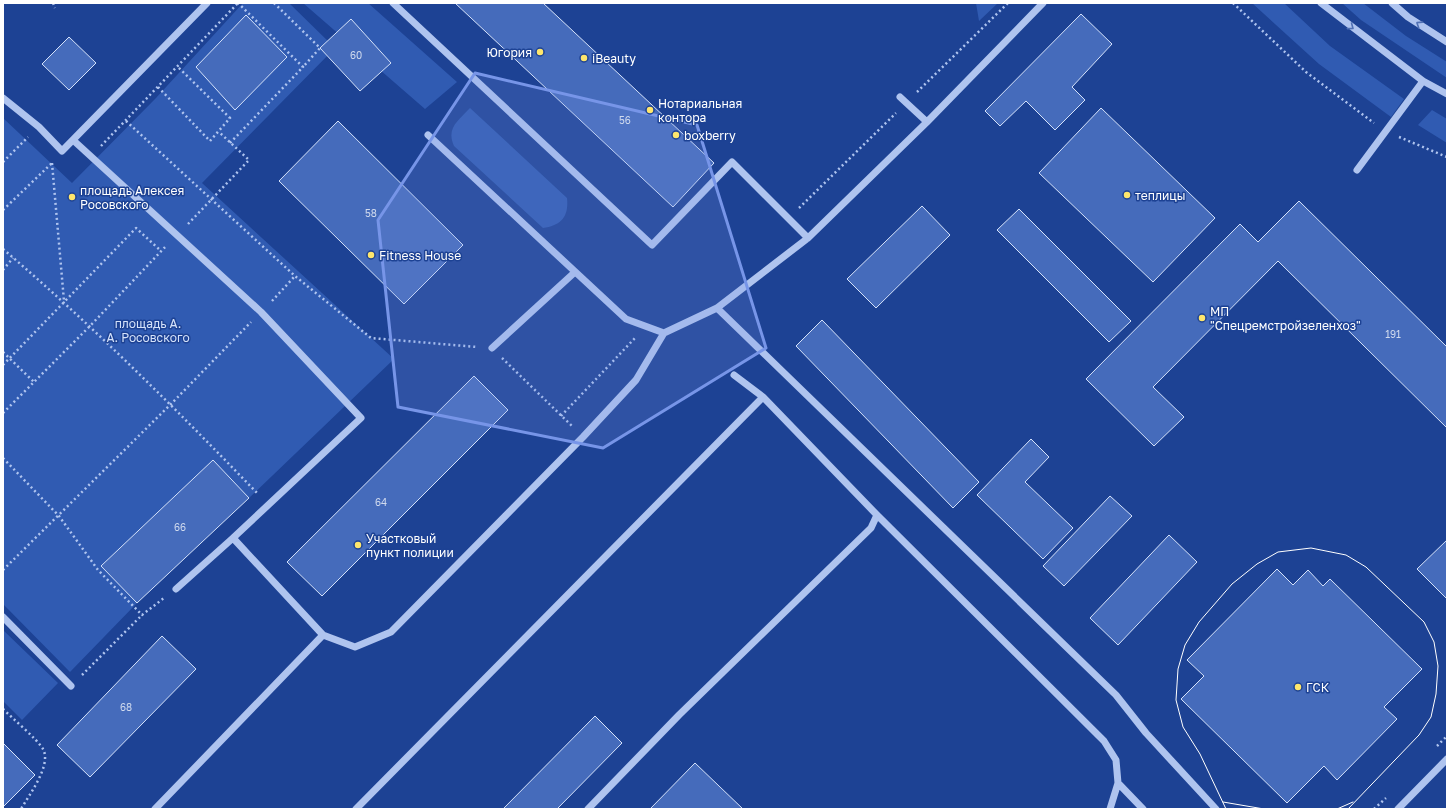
<svg xmlns="http://www.w3.org/2000/svg" width="1450" height="812" font-family="'Golos Text',sans-serif">
<style>
.green{fill:#305bb2}
.building{fill:#456bbb;stroke:#d5e2fa}
.lines{fill:none;stroke-linecap:round;stroke-linejoin:round}
.path{stroke:#afc4ef;stroke-width:2.5;stroke-dasharray:2 3;stroke-linecap:butt}
.minor{stroke:#afc4ef;stroke-width:7}
.tram{stroke:#fff;stroke-width:1}
.oneway{stroke:#5070b4}
.marked{fill:#7795e8;fill-opacity:0.2;stroke:#7795e8;stroke-width:3;stroke-linejoin:round}
.poi-dot{fill:#fee66d;stroke:#1d4294;stroke-width:1.5}
.labels{text-anchor:middle;dominant-baseline:central;stroke-width:3;stroke-linejoin:round;paint-order:stroke}
.number-label{font-size:10px;fill:#d0daee}
.poi-label{font-size:12px;fill:#fff;stroke:#1d4294;text-anchor:start}
.park-label{font-size:12px;fill:#d5e2fa;stroke:#1d4294}
</style>
<rect width="100%" height="100%" fill="#1d4294"/>
<path class="green" d="M 243,3 L 289,3 L 335,48 L 202,183 L 394,359 L 249,498 L 213,460 L 101,566 L 137,603 L 70,672 L 3,604 L 3,118 L 72,183 L 156,98 Z
M 303,3 L 368,3 L 457,82 L 425,109 Z
M 976,3 L 998,3 L 979,21 Z
M 1252,3 L 1284,3 L 1330,46 L 1404,99 L 1391,117 L 1319,64 Z
M 1342,3 L 1363,3 L 1406,36 L 1447,62 L 1447,78 L 1361,20 Z
M 470,108 L 567,198 C 569,217 561,225 543,228 L 454,146 C 446,128 458,121 470,108 Z
M 1432,110 L 1447,119 L 1447,143 L 1418,125 Z
M 3,630 L 58,683 L 22,720 L 3,701 Z"/>
<path class="building" d="M 455,3 L 543,3 L 714,163 L 673,207 Z
M 1081,14 L 1112,44 L 1072,87 L 1085,100 L 1055,130 L 1026,101 L 1000,126 L 985,111 Z
M 246,15 L 287,57 L 235,110 L 196,67 Z
M 351,19 L 391,63 L 360,91 L 320,48 Z
M 69,37 L 96,63 L 69,90 L 42,64 Z
M 1101,108 L 1215,218 L 1153,282 L 1039,173 Z
M 338,121 L 463,245 L 404,304 L 279,181 Z
M 1299,201 L 1447,347 L 1447,428 L 1278,261 L 1153,387 L 1184,417 L 1154,446 L 1086,379 L 1240,224 L 1258,242 Z
M 922,206 L 950,235 L 876,308 L 847,279 Z
M 1019,209 L 1131,321 L 1109,342 L 997,230 Z
M 822,320 L 979,482 L 953,508 L 796,346 Z
M 474,376 L 508,410 L 322,596 L 287,562 Z
M 1031,439 L 1049,457 L 1025,482 L 1073,528 L 1043,559 L 977,495 Z
M 213,460 L 249,498 L 137,603 L 101,566 Z
M 1110,496 L 1132,516 L 1064,586 L 1043,566 Z
M 1169,535 L 1197,562 L 1118,645 L 1090,618 Z
M 1447,540 L 1447,599 L 1417,569 Z
M 1277,569 L 1293,585 L 1308,570 L 1323,586 L 1330,579 L 1422,669 L 1384,707 L 1397,719 L 1337,780 L 1324,766 L 1287,803 L 1181,699 L 1204,676 L 1187,660 Z
M 162,636 L 196,669 L 90,777 L 57,745 Z
M 595,716 L 622,743 L 557,809 L 503,809 Z
M 3,743 L 35,775 L 3,807 Z
M 695,763 L 743,809 L 650,809 Z"/>
<g class="lines">
<path class="path" d="M 53,3 L 55,8
M 274,3 L 320,48 L 303,67
M 1233,3 L 1306,72 L 1374,123
M 158,87 L 210,141 L 230,118 L 178,67
M 917,92 L 1008,3
M 126,121 L 295,276 L 371,338 L 477,347
M 1399,137 L 1447,157
M 230,143 L 303,67 L 238,3
M 101,146 L 238,3
M 3,162 L 28,137
M 52,163 L 64,301
M 799,208 L 896,113
M 3,210 L 52,163
M 188,224 L 249,160 L 219,132
M 3,249 C 93,326 176,409 258,494
M 3,270 L 13,258
M 272,301 L 295,276
M 3,352 L 34,382
M 502,358 L 573,427
M 3,365 L 136,228 L 161,251
M 3,413 L 90,326 L 167,245
M 561,416 L 635,338
M 3,458 L 59,516 L 98,570 L 142,615 L 164,598
M 3,570 L 171,404 L 251,322
M 82,675 L 142,615
M 3,709 C 12,718 37,739 43,749 C 52,765 29,795 21,809
M 1437,746 L 1447,736
M 1374,809 L 1386,798"/>
<path class="minor" d="M 393,3 L 652,245 L 732,162 L 808,238
M 1321,3 L 1423,81 L 1447,94
M 1392,3 L 1408,17 L 1447,42
M 900,97 L 927,122
M 3,98 L 39,127 L 62,151 L 207,3
M 428,135 L 626,319 L 664,333
M 73,140 L 261,312 L 361,418 L 233,538
M 1357,170 L 1423,81
M 717,308 L 1116,695 L 1146,733 L 1216,809
M 492,348 L 575,272
M 734,375 L 763,397 L 877,515 L 1104,741 L 1116,760 L 1118,783 L 1110,809
M 176,589 L 233,538 L 323,635
M 3,617 L 71,686
M 1118,783 L 1143,809
M 155,809 L 323,635 L 355,647 L 391,632 L 583,437 L 636,380 L 664,333 L 717,308 L 808,238 L 927,122 L 1043,3
M 356,809 L 763,397
M 588,809 L 679,715 L 871,528 L 877,515
M 1398,809 L 1447,759"/>
<path class="tram" d="M 1223,802 L 1264,809
M 1226,809 L 1200,754 L 1183,727 L 1176,700 L 1178,669 L 1185,645 L 1199,622 L 1232,584 L 1257,564 L 1278,552 L 1311,548 L 1346,555 L 1366,567 L 1424,622 L 1434,642 L 1438,666 L 1436,694 L 1431,717 L 1419,735 L 1348,809
M 1337,809 L 1353,802"/>
</g>
<defs><path id="oneway-chevron" d="M-2-3.5L2.5 0L-2 3.5" fill="none" stroke-width="1.6" stroke-linecap="round" stroke-linejoin="round"/></defs>
<g class="oneway">
<use href="#oneway-chevron" transform="translate(1419 24) rotate(-147)"/>
<use href="#oneway-chevron" transform="translate(1351 27) rotate(37)"/>
</g>
<path class="marked" d="M 475,73 L 697,125 L 766,348 L 603,448 L 398,407 L 378,220 Z"/>
<g class="poi-dot">
<circle cx="540" cy="52" r="4"/>
<circle cx="584" cy="58" r="4"/>
<circle cx="650" cy="110" r="4"/>
<circle cx="676" cy="135" r="4"/>
<circle cx="1127" cy="195" r="4"/>
<circle cx="72" cy="197" r="4"/>
<circle cx="371" cy="255" r="4"/>
<circle cx="1202" cy="318" r="4"/>
<circle cx="358" cy="545" r="4"/>
<circle cx="1298" cy="687" r="4"/>
</g>
<g class="labels">
<g class="number-label">
<text x="356" y="55">60</text>
<text x="625" y="120">56</text>
<text x="371" y="213">58</text>
<text x="1393" y="334">191</text>
<text x="381" y="502">64</text>
<text x="180" y="527">66</text>
<text x="126" y="707">68</text>
</g>
<g class="poi-label">
<text x="532" y="52" text-anchor="end">Югория</text>
<text x="592" y="58">iBeauty</text>
<text x="658" y="103">Нотариальная<tspan x="658" dy="14">контора</tspan></text>
<text x="684" y="135">boxberry</text>
<text x="80" y="190">площадь Алексея<tspan x="80" dy="14">Росовского</tspan></text>
<text x="1135" y="195">теплицы</text>
<text x="379" y="255">Fitness House</text>
<text x="1210" y="311">МП<tspan x="1210" dy="14">"Спецремстройзеленхоз"</tspan></text>
<text x="366" y="538">Участковый<tspan x="366" dy="14">пункт полиции</tspan></text>
<text x="1306" y="687">ГСК</text>
</g>
<g class="park-label">
<text x="148" y="323">площадь А.<tspan x="148" dy="14">А. Росовского</tspan></text>
</g>
</g>
<rect width="1450" height="812" fill="none" stroke="#ffffff" stroke-width="8"/>
</svg>
